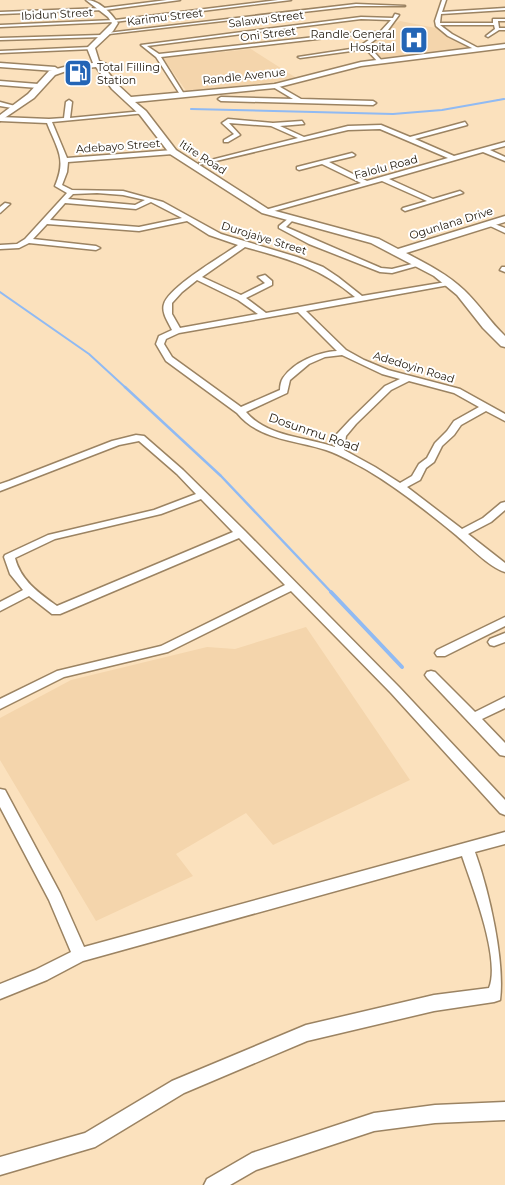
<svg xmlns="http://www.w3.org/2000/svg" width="505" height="1185" font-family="Montserrat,sans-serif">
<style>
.built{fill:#f4d5ac}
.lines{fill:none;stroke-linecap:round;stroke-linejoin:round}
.stream-far3{stroke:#90baf3;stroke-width:1}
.stream-far2{stroke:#90baf3;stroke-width:2}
.stream-far1{stroke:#90baf3;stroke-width:2.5}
.stream{stroke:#90baf3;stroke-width:4}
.street-casing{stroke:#9b8362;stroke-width:3}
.secondary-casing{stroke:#9b8362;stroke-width:3}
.street{fill:#fff;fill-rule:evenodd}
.secondary{fill:#fff;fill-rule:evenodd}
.labels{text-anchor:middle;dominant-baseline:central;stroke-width:4;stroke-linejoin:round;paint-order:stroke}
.far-street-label{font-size:11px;fill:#1e1508;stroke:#fff}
.far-poi-label{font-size:11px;fill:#1e1508;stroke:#fff;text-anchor:end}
.street-label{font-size:12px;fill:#1e1508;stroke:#fff}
</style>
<rect width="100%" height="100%" fill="#fbe1bd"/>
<path class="built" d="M 400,21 L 441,29 L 469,45 L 466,50 L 376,62 L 360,46 L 381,30 Z
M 251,49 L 298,79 L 187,92 L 163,58 Z
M 306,627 L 410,780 L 273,845 L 246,813 L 176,854 L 193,876 L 96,921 L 0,760 L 0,718 L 71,680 L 207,647 L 235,649 Z"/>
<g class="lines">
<path class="stream-far3" d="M 497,100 L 505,99"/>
<path class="stream-far2" d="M 191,109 L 393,114 L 442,110 L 504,99
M 0,292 L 89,354 L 126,388"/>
<path class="stream-far1" d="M 125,387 L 221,476 L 332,593"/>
<path class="stream" d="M 331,592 L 402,667"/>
<defs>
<path id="street" d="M 167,0 L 180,0 L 105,10 L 0,14 L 0,12 L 104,8 Z
M 278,0 L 291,0 L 114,22 L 0,27 L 0,25 L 115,20 Z
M 442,0 L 446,0 L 442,12 L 505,8 L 505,10 L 441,14 L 440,23 L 493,23 L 493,19 L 505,19 L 505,21 L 498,21 L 499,28 L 505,28 L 505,30 L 499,30 L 488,37 L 486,36 L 495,29 L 494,25 L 440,25 L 452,34 L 480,49 L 476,50 L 448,36 L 436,26 L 435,21 Z
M 356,4 L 405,6 L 356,6 L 109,34 L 107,33 Z
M 395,14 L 399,15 L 388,30 L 368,45 L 382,61 L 379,63 L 366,49 L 300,58 L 298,57 L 364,47 L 363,44 L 376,35 L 352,35 L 161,57 L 184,94 L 181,96 L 156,57 L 141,45 L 361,17 L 393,18 ZM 361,19 L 391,20 L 380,32 L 352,33 L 159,54 L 147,46 Z
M 102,35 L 104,37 L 0,40 L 0,38 Z
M 91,47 L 93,49 L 0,53 L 0,51 Z
M 0,63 L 55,67 L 58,69 L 55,71 L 0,67 Z
M 0,81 L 38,84 L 41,86 L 38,88 L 0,85 Z
M 275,84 L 301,99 L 373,101 L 376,103 L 373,105 L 221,101 L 218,99 L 221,97 L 293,99 L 273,87 Z
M 69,100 L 72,102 L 70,118 L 143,111 L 146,113 L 52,122 L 67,158 L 173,150 L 176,152 L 173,154 L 68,162 L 67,172 L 62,185 L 72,190 L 123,191 L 163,202 L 221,234 L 297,257 L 323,267 L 338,277 L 362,296 L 452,281 L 453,283 L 449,285 L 306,311 L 346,350 L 364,360 L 388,370 L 460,389 L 505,414 L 505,421 L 486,411 L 461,425 L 454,435 L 442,446 L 434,462 L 426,468 L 420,480 L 407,487 L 462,529 L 483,518 L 501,503 L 505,502 L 505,510 L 491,522 L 468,534 L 505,563 L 505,572 C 489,567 469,546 456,535 C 428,512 399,489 367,470 C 354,463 341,455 326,450 C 295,440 259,440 237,413 L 166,361 L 156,344 L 159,336 L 172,330 C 169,323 161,313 164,304 C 169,287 222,256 238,245 L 209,235 L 187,221 L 139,231 L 47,224 L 33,239 L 96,246 L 100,248 L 96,250 L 29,243 L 19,248 L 0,249 L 0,245 L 17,244 L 25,239 L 67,193 L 55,186 C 67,158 57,149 47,123 L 0,121 L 0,117 L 49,119 L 64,118 L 66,102 ZM 97,193 L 123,195 L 145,200 L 135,205 L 68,199 L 73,194 ZM 151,202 L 182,218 L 139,227 L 50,220 L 65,203 L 136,209 ZM 245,247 C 289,259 319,267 355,297 L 266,313 L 246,298 L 272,285 L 272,281 L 265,275 L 258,277 L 265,283 L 241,295 L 202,277 ZM 197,280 L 238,300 L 258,314 L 180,328 L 172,314 L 172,303 L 182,292 ZM 298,312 L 337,351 C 318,352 294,362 283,378 C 281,381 280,386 280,390 L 241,407 L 172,357 L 164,344 L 166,339 L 179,333 ZM 342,355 L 382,374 L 400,379 L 385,386 L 350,420 L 336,435 L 335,447 C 306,437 267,437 246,412 L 287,393 L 290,380 L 309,364 L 325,357 ZM 409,381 L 454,393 L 479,407 L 454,421 L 447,431 L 435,443 L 427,458 L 419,464 L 412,476 L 400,483 L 375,467 L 344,450 L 346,436 L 356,424 L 391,390 Z
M 0,102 L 15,106 L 12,108 L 0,106 Z
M 228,119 L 273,123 L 302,121 L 304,124 L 280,126 L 304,137 L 348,126 L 381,125 L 410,137 L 465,122 L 467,125 L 415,139 L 454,156 L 505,142 L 505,146 L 490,150 L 505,157 L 505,161 L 483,152 L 389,179 L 433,199 L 460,191 L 463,193 L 405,211 L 402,209 L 403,208 L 427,201 L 382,181 L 267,213 L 265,212 L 265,210 L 361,183 L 322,164 L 299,170 L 297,169 L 297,167 L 352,153 L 355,155 L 354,156 L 329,162 L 367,181 L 448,158 L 380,129 L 348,130 L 199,165 L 199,163 L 298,138 L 271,126 L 229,123 L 240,135 L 228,142 L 224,142 L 224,140 L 234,134 L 222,123 Z
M 5,203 L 10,204 L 0,213 L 0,207 Z
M 289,218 L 294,219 L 286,227 L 381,268 L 392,269 L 420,262 L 424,264 L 392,273 L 380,272 L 309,244 L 279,228 L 279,226 Z
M 488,223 L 492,223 L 505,228 L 505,233 L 488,225 Z
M 502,267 L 505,267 L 505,272 L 500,270 Z
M 136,435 L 144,436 L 183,470 L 245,531 L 399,687 L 505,800 L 505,815 L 500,813 L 391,693 L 291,591 L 168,652 L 64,677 L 0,709 L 0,699 L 57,671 L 161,646 L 285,585 L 239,538 L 60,614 L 52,614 L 29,596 L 0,611 L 0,602 L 23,590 L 10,574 L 4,557 L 5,555 L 48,535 L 154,510 L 196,494 L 177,474 L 139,441 L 119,445 L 0,491 L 0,484 L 9,481 L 112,441 ZM 201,499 L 233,532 L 57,606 C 39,593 21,581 15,558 L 55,539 L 161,514 Z
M 505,617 L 505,626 L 445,656 L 437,656 L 435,653 L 437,650 Z
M 505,633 L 505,642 L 494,646 L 490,645 L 488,642 L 490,639 Z
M 431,671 L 435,672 L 475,712 L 505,697 L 505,708 L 482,719 L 505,743 L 505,756 L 500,755 L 427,678 L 425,675 L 427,672 Z
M 0,789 L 5,790 L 60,893 L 84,947 L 505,832 L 505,844 L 475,852 C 489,891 505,961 500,1000 L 494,1002 L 434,1011 L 307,1041 L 184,1093 L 95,1147 L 0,1175 L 0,1157 L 85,1133 L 172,1081 L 306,1025 L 434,995 L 489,988 C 501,959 472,886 462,856 L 83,961 L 47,980 L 0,999 L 0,984 L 35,970 L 71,952 L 49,900 L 0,807 Z
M 505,1102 L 505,1120 L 435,1123 L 374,1131 L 256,1170 L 230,1185 L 204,1185 L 207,1179 L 252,1153 L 374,1113 L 435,1105 Z"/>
<path id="secondary" d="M 86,0 C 99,0 111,13 118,23 L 113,31 L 95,48 L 99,61 L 106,64 L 103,66 L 118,85 L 131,97 L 275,84 L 361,62 L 505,44 L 505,48 L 361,66 L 275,88 L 135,102 L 146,111 L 176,150 L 268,209 L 379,239 L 398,249 L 505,216 L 505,222 L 406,253 C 427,264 447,274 464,290 C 479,304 490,322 505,336 L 505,347 L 501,346 L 483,328 L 457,295 L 434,276 L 371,243 L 262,213 L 170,154 L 140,115 L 112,89 L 96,67 L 69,70 L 55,75 L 34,98 L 0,121 L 0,115 L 28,94 L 49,71 L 68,66 L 93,63 L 87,48 L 112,23 L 108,17 Z"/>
</defs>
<use href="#street" class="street-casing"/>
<use href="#secondary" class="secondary-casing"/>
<use href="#street" class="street"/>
<use href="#secondary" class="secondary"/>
</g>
<defs>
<symbol id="hospital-square" viewBox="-11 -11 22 22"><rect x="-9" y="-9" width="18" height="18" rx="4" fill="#2365b6" stroke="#fff"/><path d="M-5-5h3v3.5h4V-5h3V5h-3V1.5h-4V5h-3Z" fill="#fff"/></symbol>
<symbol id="fuel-square" viewBox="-11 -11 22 22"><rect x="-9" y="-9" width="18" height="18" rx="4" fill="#2365b6" stroke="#fff"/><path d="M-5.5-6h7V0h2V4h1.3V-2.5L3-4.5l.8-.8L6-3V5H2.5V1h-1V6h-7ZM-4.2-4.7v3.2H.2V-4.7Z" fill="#fff"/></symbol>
</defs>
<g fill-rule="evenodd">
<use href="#hospital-square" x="398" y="24" width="32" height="32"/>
<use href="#fuel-square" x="62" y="57" width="32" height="32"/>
</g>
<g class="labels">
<g class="far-street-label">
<text transform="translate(57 14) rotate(-3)">Ibidun Street</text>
<text transform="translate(165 17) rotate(-7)">Karimu Street</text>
<text transform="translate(266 19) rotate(-7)">Salawu Street</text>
<text transform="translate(268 34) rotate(-7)">Oni Street</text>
<text transform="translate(244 76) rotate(-6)">Randle Avenue</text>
<text transform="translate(118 146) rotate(-4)">Adebayo Street</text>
<text transform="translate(203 157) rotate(33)">Itire Road</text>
<text transform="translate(386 167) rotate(-15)">Falolu Road</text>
<text transform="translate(451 223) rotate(-17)">Ogunlana Drive</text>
<text transform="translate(264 238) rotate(17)">Durojaiye Street</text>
<text transform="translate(414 367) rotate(17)">Adedoyin Road</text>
</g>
<g class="far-poi-label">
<text x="395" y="34">Randle General<tspan x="395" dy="13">Hospital</tspan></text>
<text x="97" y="67" text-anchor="start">Total Filling<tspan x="97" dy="13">Station</tspan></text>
</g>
<g class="street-label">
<text transform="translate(314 432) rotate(19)">Dosunmu Road</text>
</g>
</g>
</svg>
